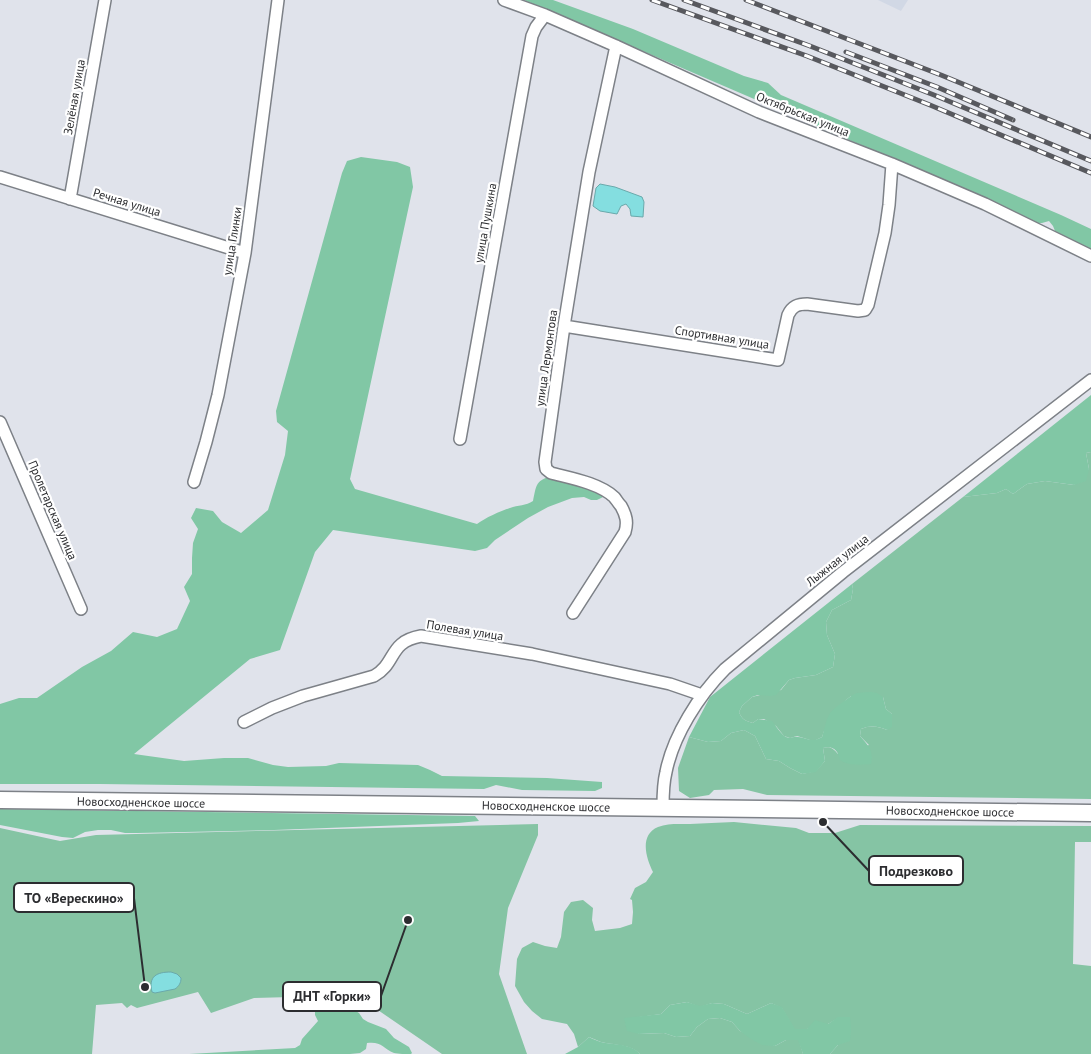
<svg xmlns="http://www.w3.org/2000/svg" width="1091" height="1054" font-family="'PT Sans',sans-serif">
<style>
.built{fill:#d1d8e5}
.green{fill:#85c4a4}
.forest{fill:#81c7a5}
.water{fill:#84dee0;stroke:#6aa9ab}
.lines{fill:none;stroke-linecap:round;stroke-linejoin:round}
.minor-casing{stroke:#7d8187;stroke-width:14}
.secondary-casing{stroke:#7d8187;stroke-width:19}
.minor{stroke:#fff;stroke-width:11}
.secondary{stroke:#fff;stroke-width:16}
.rail-casing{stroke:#58595e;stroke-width:5}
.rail{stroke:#fff;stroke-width:3;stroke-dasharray:9;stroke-linecap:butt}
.labels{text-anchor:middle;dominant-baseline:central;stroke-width:4.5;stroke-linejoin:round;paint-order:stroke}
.street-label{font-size:12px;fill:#2c2d30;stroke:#fff}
.leader{fill:none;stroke:#2c2d30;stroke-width:2}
.callout-dot{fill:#2c2d30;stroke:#fff;stroke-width:2}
.callout{fill:#fff;stroke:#2c2d30;stroke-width:2}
.callout-label{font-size:14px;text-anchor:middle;font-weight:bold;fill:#2c2d30}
</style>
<rect width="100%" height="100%" fill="#e0e3eb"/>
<path class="built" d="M 878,0 L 908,0 L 901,11 Z"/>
<path class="green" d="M 1091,452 L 1091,799 L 767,795 L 743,789 L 714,790 L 709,795 L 690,798 L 679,791 L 678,768 L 689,737 L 708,742 L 721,741 L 731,733 L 744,730 L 755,736 L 766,759 L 779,761 L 790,768 L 802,774 L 816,771 L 825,761 L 823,748 C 830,746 833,748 838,754 L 869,745 L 860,736 L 861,729 C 870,725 878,726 887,730 L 892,714 L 886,709 L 883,697 L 851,696 L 846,700 L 824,731 L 822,737 L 816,740 L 810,740 L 797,736 L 790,738 L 784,736 L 776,726 L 764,719 L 758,719 L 753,723 C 746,721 742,720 739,712 L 742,706 L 752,697 L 781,690 L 789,680 L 795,678 L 816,675 L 833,667 L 835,654 L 827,635 L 826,622 L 832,610 L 851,600 L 853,589 L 852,584 L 963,497 L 997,493 L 1006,489 L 1013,494 L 1027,484 L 1045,481 L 1074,485 L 1089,469 L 1086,453 Z
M 734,822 L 796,828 L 809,833 L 835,833 L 860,825 L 1091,826 L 1091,842 L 1075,842 L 1073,964 L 1091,966 L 1091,1054 L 830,1054 L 838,1045 L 838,1018 L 828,1024 L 807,1029 L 794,1029 L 782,1008 L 771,1003 L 747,1014 L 724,1004 L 712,1003 L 700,1007 L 687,1002 L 670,1005 L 661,1014 L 625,1019 L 639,1034 L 664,1033 L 676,1037 L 690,1036 L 697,1027 L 708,1019 L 720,1018 L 732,1022 L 740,1031 L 775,1046 L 786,1040 L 799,1040 L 803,1054 L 640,1054 C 631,1044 613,1045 601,1042 C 597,1040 593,1039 589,1037 L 578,1047 L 574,1034 L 567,1024 L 542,1019 L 532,1011 L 524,1002 L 515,986 L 517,959 L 522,948 L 533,942 L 545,946 L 557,948 L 561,937 L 564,912 L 571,902 L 583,900 L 593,908 L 592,920 L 595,931 L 620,928 L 632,924 L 633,912 L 632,900 L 630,899 L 635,888 L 646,882 L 653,872 C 646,858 639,835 658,827 C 668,823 679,824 690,824 C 704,823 719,823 734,822 Z
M 538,824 L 538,835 L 508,908 L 499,974 L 527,1054 L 442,1054 L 372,1006 L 314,982 L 291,981 L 291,997 L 254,998 L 211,1013 L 198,992 L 137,1008 L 131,1005 L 127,1008 L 122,1003 L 96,1005 L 92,1054 L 0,1054 L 0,828 L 60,841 L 96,835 Z"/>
<path class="forest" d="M 524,0 L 553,0 L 633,29 L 744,76 L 768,83 L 781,95 L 1061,215 L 1091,229 L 1091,251 L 1055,231 L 1053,226 L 1049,221 L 1042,223 L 1036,223 L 905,164 Z
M 361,157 L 397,162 L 410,167 L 413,187 L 350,479 L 355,489 L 477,524 C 485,518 500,511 510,508 C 518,505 526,506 533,501 C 536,488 535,480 550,477 L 600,491 L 603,497 L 597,500 L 591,500 L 584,497 L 572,498 L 548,507 L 528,518 L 495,540 L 487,548 L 475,551 L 333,530 L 315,552 L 280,650 L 250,659 L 134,754 L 184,761 L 224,758 L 248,758 L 273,765 L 288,767 L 326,766 L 339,763 L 418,765 L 430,770 L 442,776 L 547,778 L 602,782 L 602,788 L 595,791 L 522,790 L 496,785 L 484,789 L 100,784 L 0,784 L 0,704 L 19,698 L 37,698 L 82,667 L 111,651 L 133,632 L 157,637 L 177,629 L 190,601 L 184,587 L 192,574 L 192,558 L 193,543 L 198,529 L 191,518 L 196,508 L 213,511 L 222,522 L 241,533 L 268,510 L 285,455 L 288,431 L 277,422 L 276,411 L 342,173 L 347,161 Z
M 1091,395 L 1091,452 L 1086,453 L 1089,469 L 1086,481 L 1074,485 L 1045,481 L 1027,484 L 1013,494 L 1006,489 L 997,493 L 963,497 Z
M 852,584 L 853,589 L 851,600 L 832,610 L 826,622 L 827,635 L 835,654 L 833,667 L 816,675 L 795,678 L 789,680 L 776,695 L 770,696 L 758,695 L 752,697 L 742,706 L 739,712 C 742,720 746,721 753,723 L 758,719 L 772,721 C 776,726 781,734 786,737 C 791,739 793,736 798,737 C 808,738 812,743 822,737 L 827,719 L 830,713 L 835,708 L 851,696 L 857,693 L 870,692 L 877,693 L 883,697 L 886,709 L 892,714 L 892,727 L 887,730 C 878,726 870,725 861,729 L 860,736 C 868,745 874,751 871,764 C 860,765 849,766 840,760 C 838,750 833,745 823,748 L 825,761 L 816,772 L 802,774 L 790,768 L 779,761 L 766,759 L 755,736 L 744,730 L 731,733 L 721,741 L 708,742 L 689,737 L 710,697 Z
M 0,809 L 475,816 L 479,821 L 458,823 L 274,830 L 137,833 L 125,833 L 111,830 L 98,830 L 85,832 L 73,838 L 62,837 L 0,825 Z
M 321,1000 L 354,1010 L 359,1013 L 363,1019 L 368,1022 L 386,1029 L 394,1038 L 409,1047 L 412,1053 L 411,1054 C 406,1054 398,1054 394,1053 C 383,1048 381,1041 367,1043 L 366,1049 L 360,1053 L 350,1054 L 189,1054 L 295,1048 L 300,1045 L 302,1039 L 318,1021 L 315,1015 L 315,1003 Z
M 687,1002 L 700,1006 L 712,1003 L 724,1004 L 747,1014 L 771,1003 L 782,1007 L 795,1029 L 807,1029 L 815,1020 L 828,1024 L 838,1017 L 850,1017 L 851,1028 L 850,1041 L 838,1045 L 830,1054 L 803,1054 L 798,1040 L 786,1040 L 775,1046 L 762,1045 L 751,1039 L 740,1031 L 732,1022 L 720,1018 L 708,1019 L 697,1027 L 690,1036 L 676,1037 L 664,1033 L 639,1034 L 627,1031 L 624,1018 L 661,1014 L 670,1005 Z
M 589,1037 C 592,1039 596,1040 601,1042 C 613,1045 631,1043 640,1054 L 565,1054 L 578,1047 Z"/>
<path class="water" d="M 600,184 L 615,187 L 642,197 L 644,202 L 643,217 L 631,216 L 630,209 L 626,204 L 621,206 L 617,214 L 600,211 L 593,206 L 596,188 Z
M 171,972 L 177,974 L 181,978 C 181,983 179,986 175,989 L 155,993 L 152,992 C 148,976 157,972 171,972 Z"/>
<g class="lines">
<defs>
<path id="minor" d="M 504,0 L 545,15 L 616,46 L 759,112 L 892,164 L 985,204 L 1091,256
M 0,177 L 245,253
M 70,199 L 105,0
M 564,326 L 778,360 L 788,315 C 792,306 798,304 807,304 L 858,311 L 865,310 L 868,305 L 885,233 L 889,205 L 892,164
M 0,422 L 81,609
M 460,439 L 532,36 L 536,27 L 545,15
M 194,482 L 206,442 L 218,395 L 245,253 L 278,0
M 573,613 L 625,532 C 628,522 626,515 621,506 C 618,503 616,499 614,497 C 599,483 570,478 551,473 L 546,469 L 545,462 L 564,326 L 589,172 L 616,46
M 244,722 L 272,708 L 303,696 L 374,676 C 397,663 388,642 421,636 L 532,654 L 670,684 L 702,695
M 663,807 C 663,796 663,784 666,772 C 673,736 699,695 725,669 L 843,572 L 1091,380"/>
<path id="secondary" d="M 0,800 L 1091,813"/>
</defs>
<use href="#minor" class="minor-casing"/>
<use href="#secondary" class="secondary-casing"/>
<use href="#minor" class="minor"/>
<use href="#secondary" class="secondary"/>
<defs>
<path id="rail" d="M 652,0 L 807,56 L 930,105 L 1091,173
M 684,0 L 810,46 L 934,95 L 1091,161
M 746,0 L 941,75 L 1091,137
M 846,52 L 937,87 L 1013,120"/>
</defs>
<use href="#rail" class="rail-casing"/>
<use href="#rail" class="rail"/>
</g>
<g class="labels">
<g class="street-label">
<text transform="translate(74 97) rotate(-80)">Зелёная улица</text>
<text transform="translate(803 114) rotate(22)">Октябрьская улица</text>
<text transform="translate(127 202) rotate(17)">Речная улица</text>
<text transform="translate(485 223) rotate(-80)">улица Пушкина</text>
<text transform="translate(232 241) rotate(-81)">улица Глинки</text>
<text transform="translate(722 337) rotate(9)">Спортивная улица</text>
<text transform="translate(546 358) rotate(-82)">улица Лермонтова</text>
<text transform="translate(53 510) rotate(67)">Пролетарская улица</text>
<text transform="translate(837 560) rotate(-38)">Лыжная улица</text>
<text transform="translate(465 630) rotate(9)">Полевая улица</text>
<text transform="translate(141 802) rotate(1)">Новосходненское шоссе</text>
<text transform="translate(546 806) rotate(1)">Новосходненское шоссе</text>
<text transform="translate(950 811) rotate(1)">Новосходненское шоссе</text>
</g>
</g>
<path class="leader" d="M823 822L869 871M145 987L134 898M408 920L381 996"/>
<g class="callout-dot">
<circle cx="823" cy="822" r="5"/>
<circle cx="145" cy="987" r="5"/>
<circle cx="408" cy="920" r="5"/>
</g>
<g class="callout">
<rect x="869" y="856" width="94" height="29" rx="5"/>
<rect x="14" y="883" width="120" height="29" rx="5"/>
<rect x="283" y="982" width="98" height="29" rx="5"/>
</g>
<g class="callout-label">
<text x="916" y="876">Подрезково</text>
<text x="74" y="903">ТО «Верескино»</text>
<text x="332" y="1001">ДНТ «Горки»</text>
</g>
</svg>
